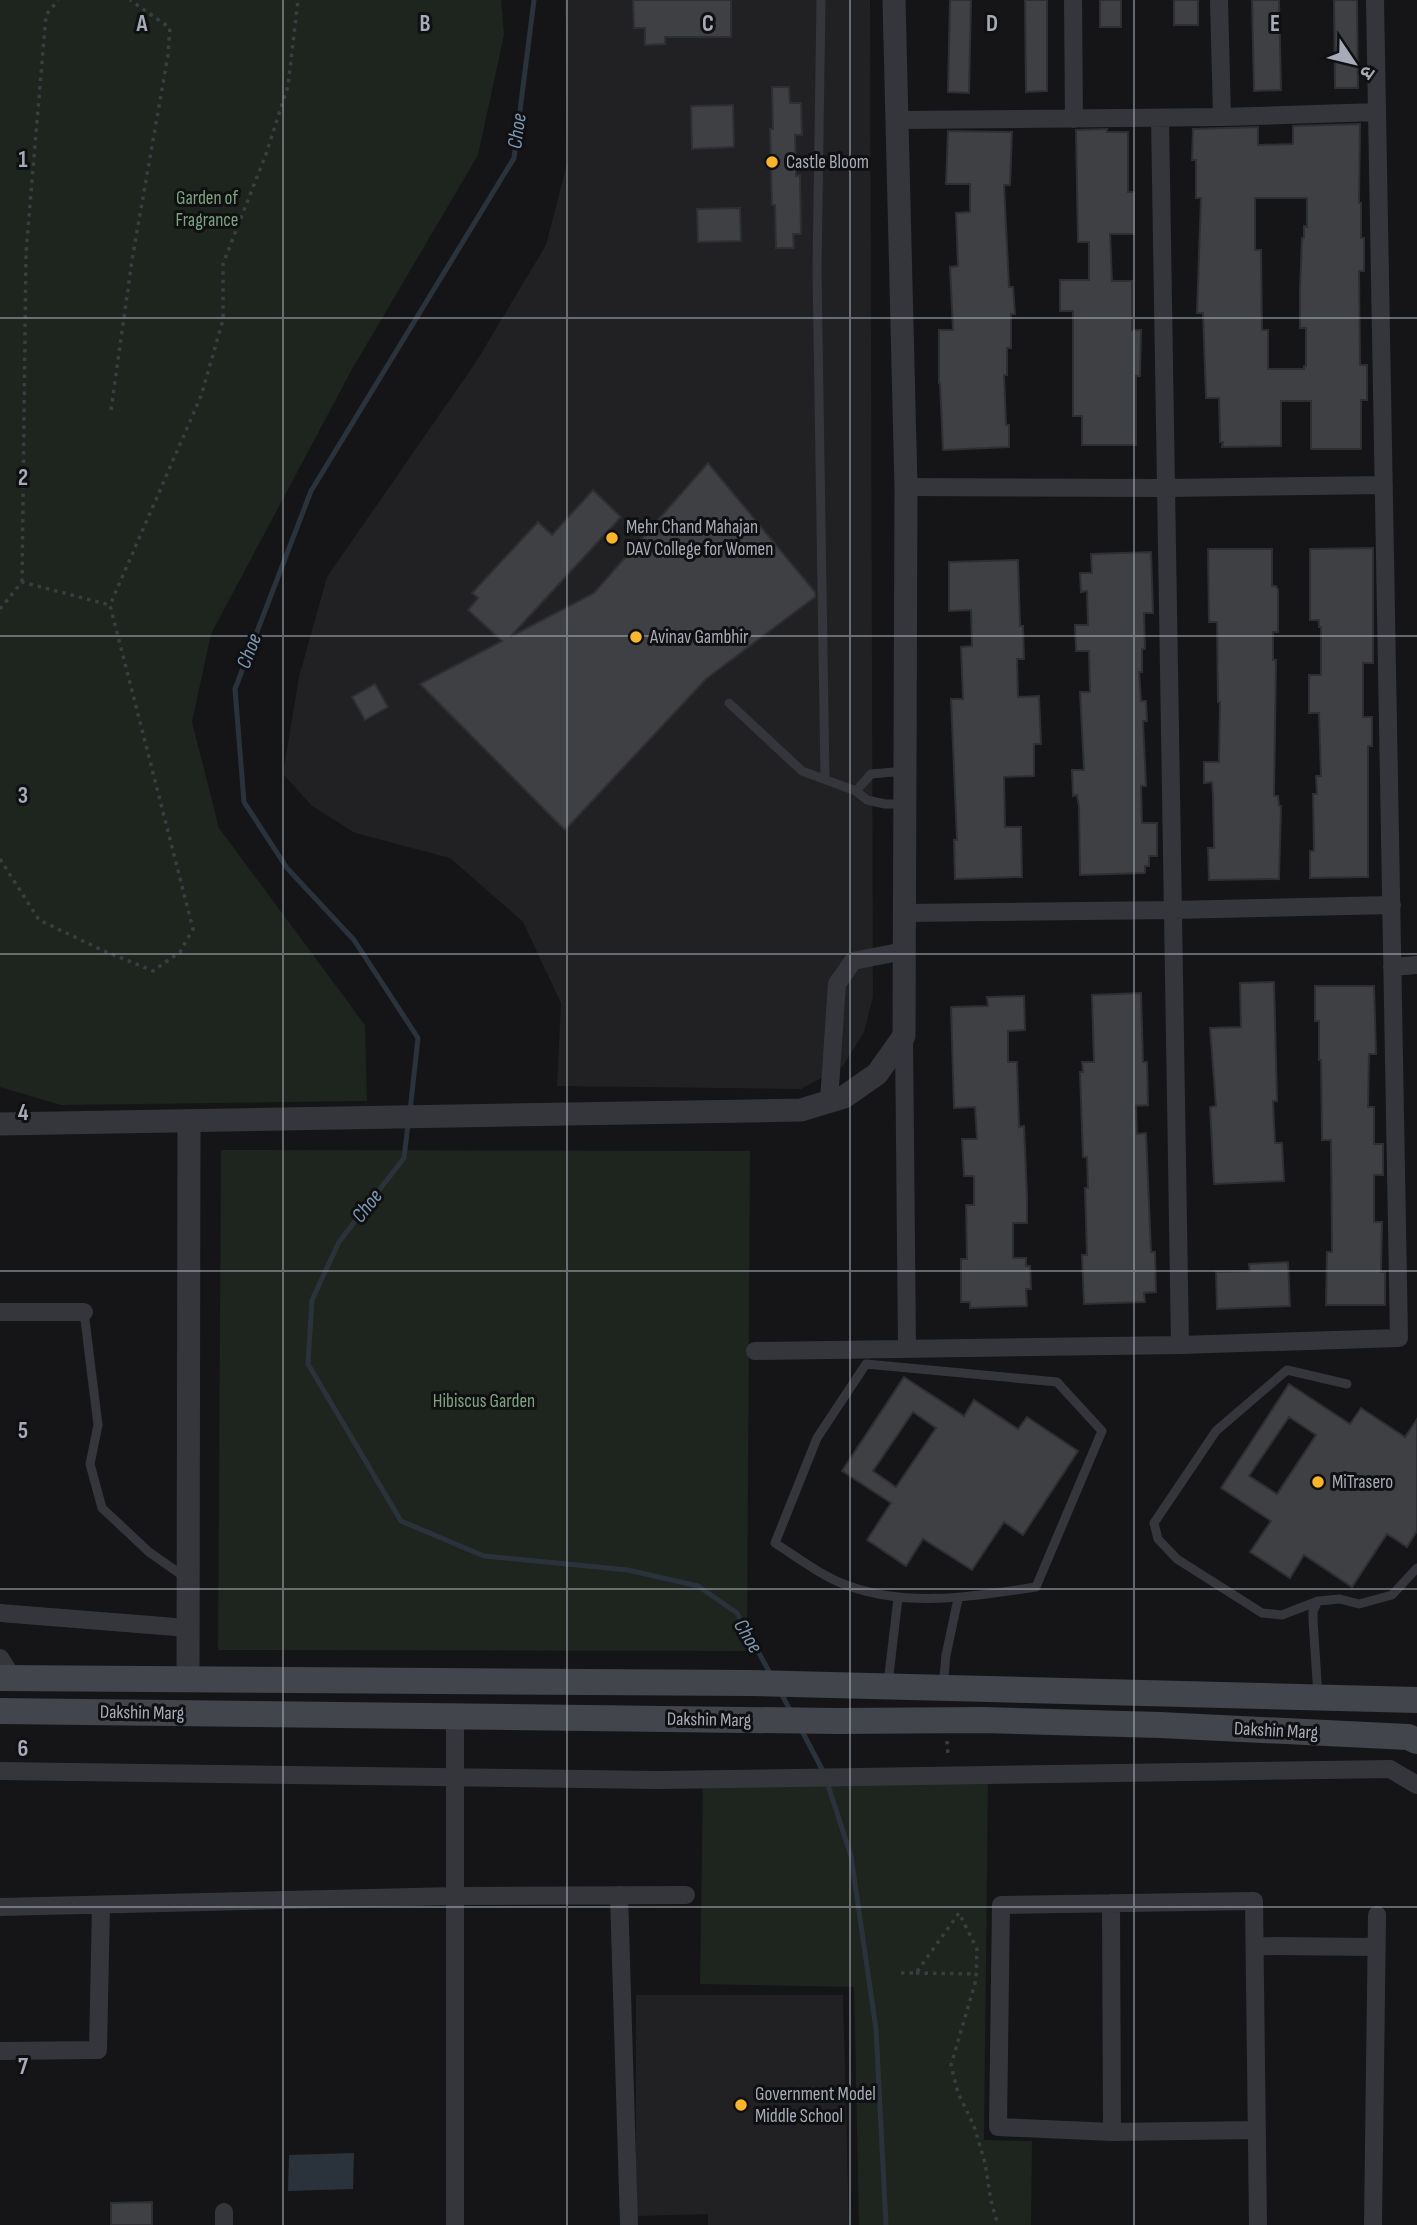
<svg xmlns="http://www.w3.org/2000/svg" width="1417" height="2225" font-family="'Sofia Sans Condensed','Noto Sans Devanagari',sans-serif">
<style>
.built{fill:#212124}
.green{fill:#1d251e}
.water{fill:#2a333b}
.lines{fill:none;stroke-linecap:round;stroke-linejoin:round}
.stream{stroke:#2a333b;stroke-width:5}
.building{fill:#3f4044;stroke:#2f2f33;stroke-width:2;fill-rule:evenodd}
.path{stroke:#3b3d43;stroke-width:3.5;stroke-dasharray:3.5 5;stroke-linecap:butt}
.service{stroke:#35363c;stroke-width:9}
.minor{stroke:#35363c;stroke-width:18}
.tertiary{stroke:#35363c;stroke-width:23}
.secondary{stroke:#43454c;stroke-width:26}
.grid{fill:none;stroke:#a6abb7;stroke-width:2;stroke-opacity:0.55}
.poi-dot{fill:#f9b52b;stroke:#101012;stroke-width:2.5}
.labels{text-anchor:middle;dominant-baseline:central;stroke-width:6;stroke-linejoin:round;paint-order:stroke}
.poi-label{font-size:19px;fill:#a6abb7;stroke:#101012;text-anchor:start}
.park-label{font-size:19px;fill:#7ca37f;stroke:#101012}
.street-label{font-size:19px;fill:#a6abb7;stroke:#101012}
.water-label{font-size:21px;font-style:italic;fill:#7b99b4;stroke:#101012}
.grid-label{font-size:23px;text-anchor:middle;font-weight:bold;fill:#a6abb7;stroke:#101012;stroke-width:6;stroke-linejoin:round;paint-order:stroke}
</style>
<rect width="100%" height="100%" fill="#151517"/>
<path class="built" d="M 565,0 L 870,0 L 873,997 L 864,1032 L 843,1066 L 801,1089 L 557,1086 L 561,1003 L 523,922 L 450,858 L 355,833 L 312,806 L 283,774 L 299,677 L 327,577 L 476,362 L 546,245 L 568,160 Z
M 636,1995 L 843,1995 L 849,2225 L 708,2225 L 708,2214 L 636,2216 Z"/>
<path class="green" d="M 0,0 L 501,0 L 504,35 L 478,155 L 351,371 L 211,634 L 192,722 L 219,828 L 365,1025 L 367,1101 L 61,1105 L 0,1087 Z
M 221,1150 L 750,1151 L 747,1651 L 218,1650 Z
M 703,1779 L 988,1781 L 984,2140 L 1032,2141 L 1031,2225 L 859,2225 L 854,1987 L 700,1984 Z"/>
<path class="water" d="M 354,2153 L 353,2189 L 288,2191 L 289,2155 Z"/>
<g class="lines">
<path class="stream" d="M 410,1111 L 418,1038 L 354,940 L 287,868 L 244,802 L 235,689 L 311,491 L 514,158 L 534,0
M 408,1124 L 404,1158 L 339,1242 L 312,1300 L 308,1364 L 401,1521 L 484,1556 L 628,1570 L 698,1586 L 737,1613 L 771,1675
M 781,1693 L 791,1712
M 801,1729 L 824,1773
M 827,1782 L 851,1856 L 876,2029 L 886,2225"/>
</g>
<path class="building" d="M 633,0 L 731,0 L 731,37 L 665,37 L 665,44 L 645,45 L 645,28 L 634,28 Z
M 950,0 L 971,0 L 969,93 L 948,92 Z
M 1025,0 L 1047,0 L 1047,91 L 1026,92 Z
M 1100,0 L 1121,0 L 1121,27 L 1100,27 Z
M 1174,0 L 1198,0 L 1198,25 L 1174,25 Z
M 1252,0 L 1279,0 L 1281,90 L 1254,91 Z
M 1334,0 L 1357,0 L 1358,88 L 1335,88 Z
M 772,87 L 789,87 L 790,103 L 801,103 L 802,135 L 795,135 L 796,176 L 800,175 L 801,234 L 793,234 L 794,248 L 776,248 L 775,205 L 772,205 L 770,129 L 773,129 Z
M 733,105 L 734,147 L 692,149 L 691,106 Z
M 1360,124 L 1359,203 L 1361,203 L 1361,238 L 1364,238 L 1364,271 L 1359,271 L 1360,365 L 1367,365 L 1367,400 L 1361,400 L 1361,449 L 1311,449 L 1311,401 L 1281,401 L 1281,446 L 1222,447 L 1223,442 L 1220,442 L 1219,398 L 1206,398 L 1203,313 L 1197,313 L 1201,198 L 1196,198 L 1196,160 L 1192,160 L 1193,129 L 1258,127 L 1258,145 L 1293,144 L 1293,126 ZM 1255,198 L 1307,198 L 1307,227 L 1304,226 L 1304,238 L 1302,238 L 1300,290 L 1300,328 L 1306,328 L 1306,366 L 1304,366 L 1304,369 L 1268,369 L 1268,330 L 1262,330 L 1261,250 L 1255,250 Z
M 1107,129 L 1107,132 L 1128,132 L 1128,192 L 1134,192 L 1134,234 L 1110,234 L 1112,281 L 1132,281 L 1132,330 L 1141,330 L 1140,376 L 1136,376 L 1136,445 L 1082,445 L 1082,416 L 1073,416 L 1073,311 L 1060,311 L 1060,280 L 1089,280 L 1089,242 L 1078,242 L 1076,130 Z
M 948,131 L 1012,132 L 1010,185 L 1004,185 L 1009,287 L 1013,287 L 1015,314 L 1011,314 L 1011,348 L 1007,348 L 1007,375 L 1004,375 L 1006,425 L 1009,425 L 1009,447 L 943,450 L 940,383 L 939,383 L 939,330 L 953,330 L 950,267 L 958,266 L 956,213 L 970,212 L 970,184 L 946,184 Z
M 740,208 L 741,241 L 698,242 L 697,209 Z
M 708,463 L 815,592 L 815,597 L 706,679 L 565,830 L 420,684 L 502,641 L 468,610 L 478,598 L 472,593 L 538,522 L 552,535 L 593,490 L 621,517 L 510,637 L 594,593 Z
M 1373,548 L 1373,663 L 1363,663 L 1363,717 L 1372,717 L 1372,746 L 1368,746 L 1368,877 L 1310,878 L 1310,851 L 1314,851 L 1313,794 L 1317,794 L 1316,776 L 1321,776 L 1319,713 L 1309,713 L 1309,675 L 1321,675 L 1321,627 L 1319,627 L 1319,620 L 1310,620 L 1310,549 Z
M 1208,549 L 1272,549 L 1272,586 L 1276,586 L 1278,590 L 1278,632 L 1273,632 L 1273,660 L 1276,660 L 1274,796 L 1278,796 L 1279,806 L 1281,806 L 1279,879 L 1209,880 L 1208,848 L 1214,848 L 1213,795 L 1212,782 L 1204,783 L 1204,762 L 1219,762 L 1220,702 L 1218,702 L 1217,622 L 1209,622 Z
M 1151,552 L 1153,613 L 1144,613 L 1145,649 L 1142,649 L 1142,672 L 1139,672 L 1141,701 L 1146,701 L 1147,721 L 1143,721 L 1146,786 L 1141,786 L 1142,823 L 1157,823 L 1157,856 L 1149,856 L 1149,866 L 1145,866 L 1145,873 L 1080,875 L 1079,806 L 1077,795 L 1073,796 L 1072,770 L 1084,770 L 1080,692 L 1090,692 L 1089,651 L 1076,651 L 1075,625 L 1088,625 L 1087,591 L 1081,592 L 1080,573 L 1092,573 L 1091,554 Z
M 1018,560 L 1020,626 L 1023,626 L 1024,659 L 1017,659 L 1018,697 L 1039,696 L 1041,744 L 1034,744 L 1034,776 L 1004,777 L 1005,827 L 1021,827 L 1022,877 L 955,879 L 954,840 L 957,840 L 951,699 L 963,699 L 961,647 L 972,646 L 971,610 L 949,611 L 949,562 Z
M 375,684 L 388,707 L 365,720 L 352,697 Z
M 1274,982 L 1277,1101 L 1273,1101 L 1275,1143 L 1282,1143 L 1284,1181 L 1214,1184 L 1210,1107 L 1216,1106 L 1210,1028 L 1241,1027 L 1240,983 Z
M 1315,986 L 1374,986 L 1376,1054 L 1369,1054 L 1368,1107 L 1374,1107 L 1374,1144 L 1383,1144 L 1383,1175 L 1374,1175 L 1374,1222 L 1382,1222 L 1381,1272 L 1385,1272 L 1385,1305 L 1326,1305 L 1327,1252 L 1332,1252 L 1331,1140 L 1322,1140 L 1321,1060 L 1319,1060 L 1319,1021 L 1315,1021 Z
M 1141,993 L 1143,1062 L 1147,1062 L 1148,1105 L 1136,1106 L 1137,1134 L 1146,1133 L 1151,1252 L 1155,1252 L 1156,1292 L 1144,1293 L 1145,1302 L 1084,1304 L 1082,1255 L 1087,1255 L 1085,1188 L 1088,1188 L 1087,1157 L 1083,1157 L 1080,1072 L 1083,1072 L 1082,1062 L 1094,1062 L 1092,995 Z
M 1024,996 L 1025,1030 L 1008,1031 L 1008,1062 L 1017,1062 L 1019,1127 L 1024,1126 L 1027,1197 L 1027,1223 L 1013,1223 L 1013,1258 L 1026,1258 L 1026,1266 L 1030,1266 L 1031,1289 L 1026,1289 L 1027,1306 L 970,1308 L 970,1302 L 961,1302 L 961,1259 L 967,1259 L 966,1205 L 974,1205 L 974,1176 L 964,1176 L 962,1139 L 977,1139 L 975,1107 L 954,1108 L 951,1007 L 988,1006 L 987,997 Z
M 1288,1262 L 1290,1306 L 1217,1309 L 1216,1272 L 1250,1271 L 1249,1264 Z
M 904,1377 L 964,1416 L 974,1400 L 1018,1429 L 1027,1417 L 1078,1451 L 1023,1535 L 1004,1522 L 972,1570 L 923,1539 L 906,1566 L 867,1540 L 891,1503 L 842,1471 ZM 913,1412 L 936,1428 L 896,1487 L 873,1471 Z
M 1289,1384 L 1350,1424 L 1361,1408 L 1405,1437 L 1417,1419 L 1417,1531 L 1407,1547 L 1387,1534 L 1352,1587 L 1304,1555 L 1290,1578 L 1250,1552 L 1271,1521 L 1221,1488 ZM 1289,1417 L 1316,1435 L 1277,1494 L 1249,1476 Z
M 152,2202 L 152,2225 L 111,2225 L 111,2203 Z"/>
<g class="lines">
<path class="path" d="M 111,410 L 132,260 L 168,55 L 170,28 L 130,0
M 22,582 L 26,252 L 46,15 L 58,0
M 0,609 L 22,582 L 110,605
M 0,859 L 39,920 L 104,951 L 153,971 L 180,952 L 193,929 L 110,605 L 201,396 L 223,320 L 223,264 L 266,154 L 288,86 L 298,0
M 947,1741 L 948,1755 L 950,1757
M 901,1973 L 916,1973 L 959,1913 L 977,1949 L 976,1980 L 951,2065 L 958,2093 L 974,2126 L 985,2163 L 991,2201 L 998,2225
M 916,1973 L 976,1974"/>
<path class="service" d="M 821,0 L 817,271 L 825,779
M 729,703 L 802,771 L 856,791 L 867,800 L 885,804 L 903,804
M 856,791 L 871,774 L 906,771
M 84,1312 L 98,1425 L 90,1464 L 102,1508 L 149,1552 L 186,1578
M 866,1364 L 1057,1382 L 1102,1431 L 1036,1587 C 975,1596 910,1608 849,1586 C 823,1577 798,1558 775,1543 L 817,1438 Z
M 1318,1601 L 1282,1615 L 1262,1613 L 1177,1559 L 1158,1539 L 1154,1523 L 1216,1431 L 1287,1370 L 1347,1384
M 888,1683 L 898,1598
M 943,1687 L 946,1655 L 958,1599
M 1318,1696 L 1313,1620 L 1313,1611 L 1318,1601 L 1340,1599 L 1359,1604 L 1392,1595 L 1417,1568"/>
<path class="minor" d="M 1073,0 L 1074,119
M 1219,0 L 1222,117
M 1160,118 L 1180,1345
M 897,120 L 1222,117 L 1377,112
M 906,487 L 1166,488 L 1384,485
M 904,913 L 1173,910 L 1392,905
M 1392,967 L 1417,965
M 904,1036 L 907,1348
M 829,1101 L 837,984 L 853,961 L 904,951
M 0,1312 L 84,1312
M 755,1351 L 1180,1345 L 1399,1338 L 1375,0
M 0,1613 L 188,1628
M 0,1658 L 13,1678
M 0,1771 L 658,1780 L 1390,1769 L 1417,1785
M 619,1895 L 629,2225
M 1111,1903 L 1112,2132
M 0,1907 L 455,1896 L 686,1895
M 1255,1946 L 1376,1947
M 0,2051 L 98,2050 L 101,1905
M 1257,2130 L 1112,2132 L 998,2127 L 1001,1905 L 1254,1901 C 1255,2009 1257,2117 1258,2225
M 224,2225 L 224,2212
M 455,2225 L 455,1716
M 1373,2225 L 1377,1915"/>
<path class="tertiary" d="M 0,1124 L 801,1110 L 844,1097 L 877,1074 L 904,1036 L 906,487 L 894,0
M 188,1679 L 189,1121"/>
<path class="secondary" d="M 0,1678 L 750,1683 L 1417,1700
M 0,1711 L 837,1721 L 983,1720 L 1160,1725 L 1408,1737 L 1417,1741"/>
</g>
<path class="grid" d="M 283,0 L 283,2225M 567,0 L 567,2225M 850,0 L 850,2225M 1134,0 L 1134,2225M 0,318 L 1417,318M 0,636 L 1417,636M 0,954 L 1417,954M 0,1271 L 1417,1271M 0,1589 L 1417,1589M 0,1907 L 1417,1907"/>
<g class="poi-dot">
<circle cx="772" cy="162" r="7"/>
<circle cx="612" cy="538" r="7"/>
<circle cx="636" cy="637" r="7"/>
<circle cx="1318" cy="1482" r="7"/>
<circle cx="741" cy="2105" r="7"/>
</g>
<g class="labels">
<g class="poi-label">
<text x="786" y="162">Castle Bloom</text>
<text x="626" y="527">Mehr Chand Mahajan<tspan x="626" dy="22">DAV College for Women</tspan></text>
<text x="650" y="637">Avinav Gambhir</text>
<text x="1332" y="1482">MiTrasero</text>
<text x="755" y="2094">Government Model<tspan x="755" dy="22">Middle School</tspan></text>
</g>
<g class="park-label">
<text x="207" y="198">Garden of<tspan x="207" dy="22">Fragrance</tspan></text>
<text x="484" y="1401">Hibiscus Garden</text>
</g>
<g class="street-label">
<text transform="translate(142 1713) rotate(1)">Dakshin Marg</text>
<text transform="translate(709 1720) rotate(1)">Dakshin Marg</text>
<text transform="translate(1276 1731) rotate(3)">Dakshin Marg</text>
</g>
<g class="water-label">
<text transform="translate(517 131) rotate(-82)">Choe</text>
<text transform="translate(249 651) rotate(-69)">Choe</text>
<text transform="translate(367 1206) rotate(-52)">Choe</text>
<text transform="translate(748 1636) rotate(59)">Choe</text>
</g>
</g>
<g class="grid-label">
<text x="142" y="31">A</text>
<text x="425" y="31">B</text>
<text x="708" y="31">C</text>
<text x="992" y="31">D</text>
<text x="1275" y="31">E</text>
<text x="23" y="167">1</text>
<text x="23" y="485">2</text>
<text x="23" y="803">3</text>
<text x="23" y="1120">4</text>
<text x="23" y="1438">5</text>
<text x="23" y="1756">6</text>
<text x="23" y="2074">7</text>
</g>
<g transform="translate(1354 63) rotate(125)" stroke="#101012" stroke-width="5" paint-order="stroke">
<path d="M0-5L12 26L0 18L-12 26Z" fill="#a6abb7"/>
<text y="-10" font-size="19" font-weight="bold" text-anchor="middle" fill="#a6abb7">उ</text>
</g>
</svg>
